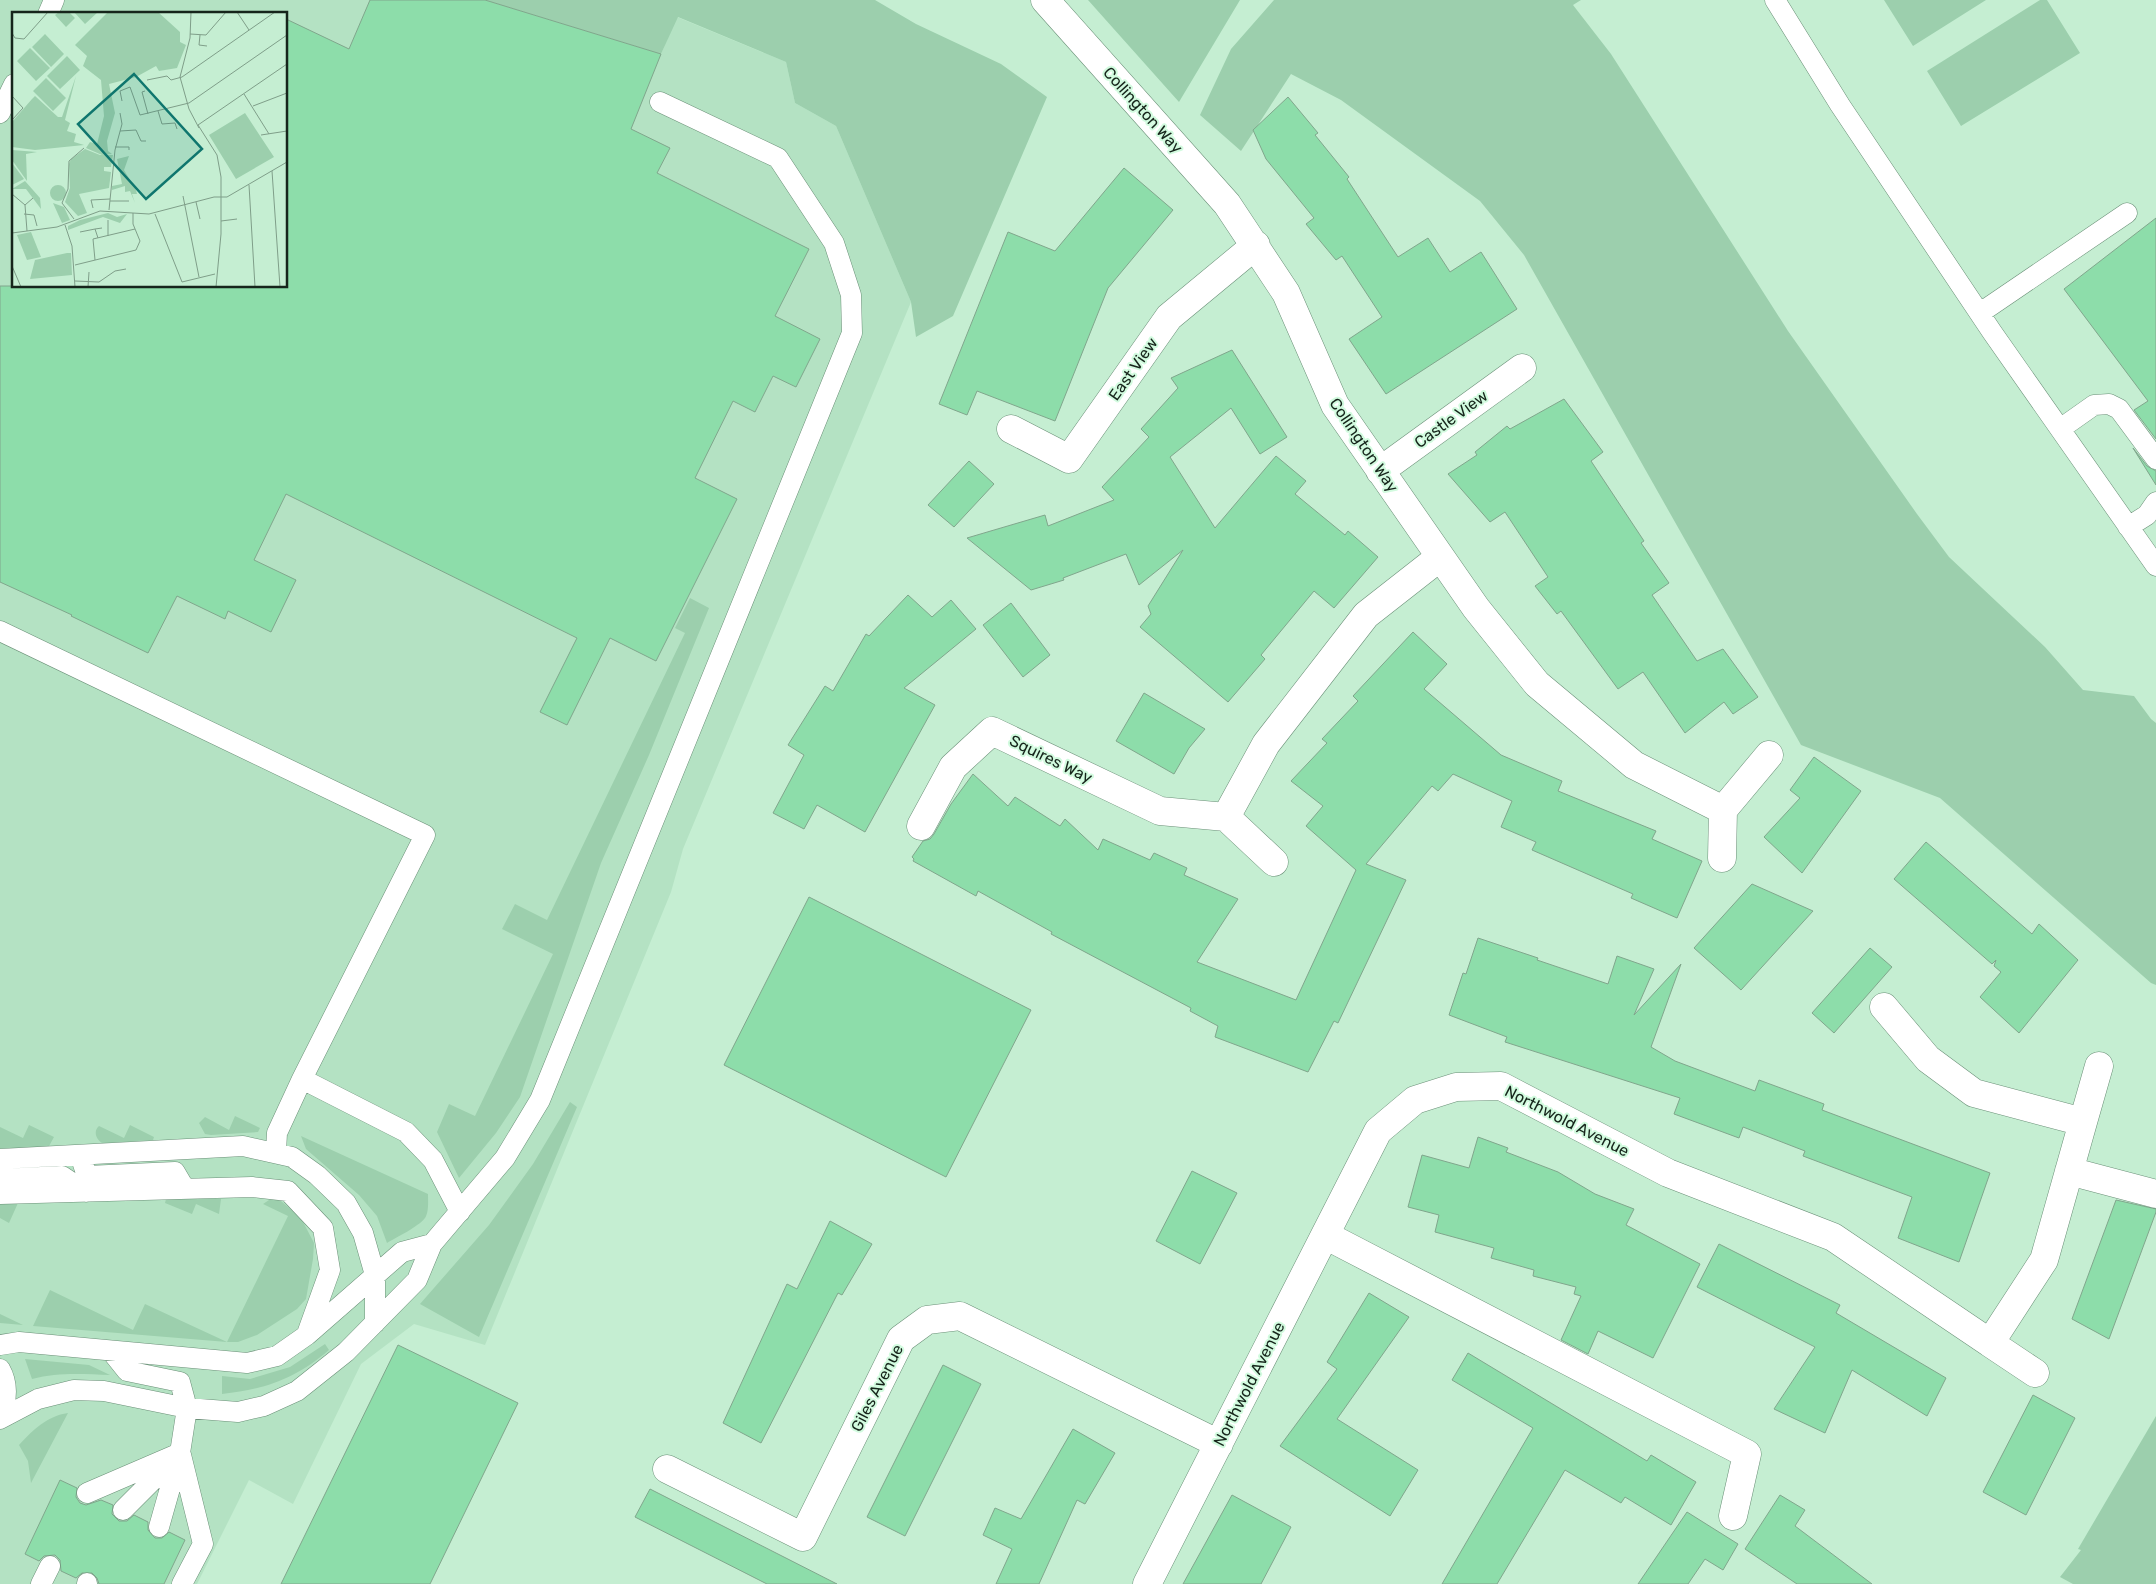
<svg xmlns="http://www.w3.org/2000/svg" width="2156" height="1584" font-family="Rubik,sans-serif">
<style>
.built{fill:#b4e2c3;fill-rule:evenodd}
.green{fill:#9ccfad}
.building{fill:#8dddaa;stroke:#80a68c}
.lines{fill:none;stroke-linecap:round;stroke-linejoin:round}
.lane-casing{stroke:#6b9078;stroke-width:21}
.street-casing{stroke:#6b9078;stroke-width:29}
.lane{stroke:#fff;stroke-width:20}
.street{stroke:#fff;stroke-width:28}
.labels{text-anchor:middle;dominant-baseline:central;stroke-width:4;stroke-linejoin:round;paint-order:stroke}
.street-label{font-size:16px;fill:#16251b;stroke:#d2fbdf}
.inset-road{fill:none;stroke:#7f9e89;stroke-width:1}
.view{fill:#0f766e;fill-opacity:0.15;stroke:#0f766e;stroke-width:2.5}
.inset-edge{fill:none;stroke:#16251b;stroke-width:2.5}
</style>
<rect width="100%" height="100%" fill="#c5eed2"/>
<path class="built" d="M 0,0 L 485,0 L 661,54 L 677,17 L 786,62 L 795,103 L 836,126 L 911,302 L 683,849 L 671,892 L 485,1345 L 414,1324 L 361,1364 L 293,1504 L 249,1480 L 197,1584 L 0,1584 ZM 14,14 L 286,14 L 286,286 L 14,286 Z"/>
<path class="green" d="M 485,0 L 875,0 L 916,24 L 1001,64 L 1047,97 L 953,316 L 916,337 L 911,302 L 836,126 L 795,103 L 786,62 L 678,17 L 661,54 Z
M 1088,0 L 1240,0 L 1179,102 Z
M 1274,0 L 1581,0 L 1573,5 L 1611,54 L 1788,331 L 1917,514 L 1949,557 L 2045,647 L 2083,690 L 2134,696 L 2151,719 L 2156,723 L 2156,985 L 2151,983 L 1940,798 L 1801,745 L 1524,255 L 1480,201 L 1341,100 L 1291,74 L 1241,151 L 1200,115 L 1231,49 Z
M 1884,0 L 1986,0 L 1913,46 Z
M 2040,0 L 2047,0 L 2080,53 L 1961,126 L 1927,71 Z
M 690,598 L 709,608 L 649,755 L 601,863 L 520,1097 L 496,1133 L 459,1178 L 437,1132 L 449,1104 L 475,1116 L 553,954 L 502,929 L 515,904 L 547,920 L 685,633 L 675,628 Z
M 570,1102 L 577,1107 L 479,1337 L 420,1304 L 489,1225 L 533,1164 Z
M 235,1116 L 260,1128 L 258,1132 L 211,1135 L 205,1134 L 199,1123 L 205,1117 L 229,1130 Z
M 29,1125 L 54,1137 L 48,1148 L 0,1148 L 0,1127 L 23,1138 Z
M 130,1125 L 154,1137 L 153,1140 L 106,1143 L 102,1143 C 96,1139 93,1131 99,1126 L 124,1138 Z
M 301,1136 L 428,1194 C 428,1201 429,1212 425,1218 C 418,1227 397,1237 387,1243 L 377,1216 L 359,1195 L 306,1149 Z
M 272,1198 L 281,1201 L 301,1218 L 314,1243 L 313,1259 L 306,1299 L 297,1309 L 257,1335 L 238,1342 L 227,1342 L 33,1326 L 50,1290 L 133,1330 L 145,1304 L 227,1342 L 288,1216 L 263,1204 Z
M 166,1199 L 221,1199 L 219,1214 L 196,1204 L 192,1214 L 165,1203 Z
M 0,1203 L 18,1203 L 9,1223 L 0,1218 Z
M 0,1314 L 23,1325 L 0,1323 Z
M 325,1344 L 329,1350 C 295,1379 266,1389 222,1394 L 222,1376 L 250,1379 L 290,1367 Z
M 25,1359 L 89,1365 L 110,1375 C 83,1374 58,1372 32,1379 Z
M 68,1413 L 31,1483 L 28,1461 L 19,1445 C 33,1430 47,1416 68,1413 Z
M 2156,1416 L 2156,1584 L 2073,1584 L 2060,1577 L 2081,1550 L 2078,1549 Z"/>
<path class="building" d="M 370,0 L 485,0 L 661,54 L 631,129 L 670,148 L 657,173 L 809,249 L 775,316 L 820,339 L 796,387 L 773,376 L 755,412 L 733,401 L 695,478 L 737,499 L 656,661 L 610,638 L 567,725 L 540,712 L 577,638 L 286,494 L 254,560 L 296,580 L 271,632 L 228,611 L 225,619 L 177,596 L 148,653 L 71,616 L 72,615 L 0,582 L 0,286 L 286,286 L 286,19 L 349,49 Z
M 1288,97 L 1318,133 L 1315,135 L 1349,177 L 1347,179 L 1398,257 L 1428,238 L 1450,272 L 1481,252 L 1517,309 L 1386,394 L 1349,339 L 1382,317 L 1342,256 L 1336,260 L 1306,224 L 1314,218 L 1266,159 L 1253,130 Z
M 1124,168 L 1173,210 L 1108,288 L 1055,421 L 977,391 L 967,415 L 939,404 L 1008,232 L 1055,251 Z
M 2156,218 L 2156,439 L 2134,410 L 2148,401 L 2064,289 Z
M 1232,350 L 1287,437 L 1260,454 L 1231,408 L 1170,457 L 1215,528 L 1276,456 L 1306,481 L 1295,494 L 1345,535 L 1348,531 L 1378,557 L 1334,608 L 1314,591 L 1261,655 L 1265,659 L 1228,702 L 1140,627 L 1151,614 L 1148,606 L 1183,550 L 1139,585 L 1126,554 L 1063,578 L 1064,580 L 1031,590 L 967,538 L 1045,515 L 1048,526 L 1114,500 L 1102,487 L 1149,437 L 1141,429 L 1178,388 L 1171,378 Z
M 1564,399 L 1603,452 L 1591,461 L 1644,541 L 1641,543 L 1669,583 L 1652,595 L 1697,661 L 1723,649 L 1758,697 L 1733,714 L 1724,702 L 1685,733 L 1643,672 L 1618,689 L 1561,611 L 1557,614 L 1535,586 L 1548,577 L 1505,512 L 1490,522 L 1448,474 L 1477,455 L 1475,452 L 1507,426 L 1510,429 Z
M 2133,448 L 2147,466 L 2156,471 L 2156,485 Z
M 969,461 L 994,484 L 954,527 L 928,505 Z
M 908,595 L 932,617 L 951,600 L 976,629 L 904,688 L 935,705 L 865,832 L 817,805 L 804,829 L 773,813 L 804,755 L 788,745 L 825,686 L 833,691 L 866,634 L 869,636 Z
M 1011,603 L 1050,655 L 1023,677 L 983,625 Z
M 1413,632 L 1447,664 L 1424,689 L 1501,755 L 1562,781 L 1558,791 L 1656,831 L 1652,839 L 1702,861 L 1677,918 L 1631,898 L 1633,894 L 1532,850 L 1536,842 L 1501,827 L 1512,801 L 1453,774 L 1438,791 L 1432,786 L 1366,864 L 1406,880 L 1338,1023 L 1334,1021 L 1308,1072 L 1215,1037 L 1218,1026 L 1190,1011 L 1191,1008 L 1051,934 L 1052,932 L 978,891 L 976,896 L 913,861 L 914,859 L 912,857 L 923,841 L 930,839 L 934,834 L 951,804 L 973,774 L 1008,806 L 1015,797 L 1060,826 L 1065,819 L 1098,850 L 1103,839 L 1150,860 L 1154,853 L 1187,868 L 1184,875 L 1238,899 L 1197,962 L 1296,1000 L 1356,870 L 1306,826 L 1323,806 L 1291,781 L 1327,743 L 1322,739 L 1358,701 L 1353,696 Z
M 1144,693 L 1205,729 L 1189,748 L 1174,774 L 1116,741 Z
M 1814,757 L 1861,791 L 1802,873 L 1764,837 L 1800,798 L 1790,790 Z
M 1926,842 L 2032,934 L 2039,924 L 2078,960 L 2019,1033 L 1980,997 L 2001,972 L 1994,966 L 1996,960 L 1992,964 L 1894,879 Z
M 1752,884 L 1813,911 L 1741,990 L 1694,948 Z
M 809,897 L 1031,1010 L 946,1177 L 724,1065 Z
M 1478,938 L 1538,958 L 1537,960 L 1608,984 L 1617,956 L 1654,969 L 1634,1015 L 1681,964 L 1651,1047 L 1675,1061 L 1755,1091 L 1759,1080 L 1824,1104 L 1822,1110 L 1990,1173 L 1959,1262 L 1898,1238 L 1912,1197 L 1803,1156 L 1805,1151 L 1743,1127 L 1739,1138 L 1674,1114 L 1680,1098 L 1505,1042 L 1507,1037 L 1449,1015 L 1463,973 L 1466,974 Z
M 1870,948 L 1892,967 L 1834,1033 L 1812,1013 Z
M 1478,1137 L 1508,1148 L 1506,1152 L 1558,1172 L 1595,1194 L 1634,1209 L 1626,1225 L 1700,1264 L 1653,1358 L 1598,1331 L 1588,1354 L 1561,1340 L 1581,1296 L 1574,1294 L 1576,1287 L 1533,1276 L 1534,1270 L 1491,1258 L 1494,1248 L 1435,1232 L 1439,1215 L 1408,1207 L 1422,1155 L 1469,1168 Z
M 1192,1171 L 1237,1193 L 1200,1264 L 1156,1241 Z
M 2116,1200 L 2156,1209 L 2156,1212 L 2109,1339 L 2072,1319 Z
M 830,1221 L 872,1244 L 842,1295 L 838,1293 L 761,1443 L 723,1423 L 787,1284 L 797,1289 Z
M 1719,1244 L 1840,1305 L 1836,1313 L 1946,1378 L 1927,1416 L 1852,1370 L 1825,1433 L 1774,1409 L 1815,1347 L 1697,1287 Z
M 1369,1293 L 1409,1317 L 1337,1419 L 1418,1470 L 1390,1516 L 1280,1446 L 1337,1369 L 1327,1362 Z
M 398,1345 L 518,1403 L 430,1584 L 281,1584 Z
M 1468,1353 L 1647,1461 L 1651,1455 L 1696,1482 L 1671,1525 L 1625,1497 L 1621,1503 L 1565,1470 L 1497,1584 L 1442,1584 L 1533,1428 L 1452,1380 Z
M 943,1365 L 981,1384 L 905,1536 L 867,1517 Z
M 2033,1395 L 2075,1418 L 2026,1515 L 1983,1492 Z
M 1073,1429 L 1115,1453 L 1085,1504 L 1077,1500 L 1039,1584 L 996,1584 L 1012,1549 L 983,1535 L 995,1508 L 1021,1519 Z
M 60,1480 L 77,1488 L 76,1497 L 80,1503 L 86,1505 L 101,1500 L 113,1505 L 112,1514 L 119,1521 L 127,1521 L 134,1515 L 148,1522 L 148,1530 L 155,1538 L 162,1538 L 169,1532 L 185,1540 L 164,1584 L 99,1584 L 97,1578 L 92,1573 L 82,1573 L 76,1578 L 61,1571 L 60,1560 L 55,1555 L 44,1556 L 39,1561 L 25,1554 Z
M 650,1489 L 837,1584 L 767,1584 L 635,1517 Z
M 1232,1495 L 1291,1527 L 1261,1584 L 1183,1584 Z
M 1780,1495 L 1805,1510 L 1795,1526 L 1872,1584 L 1797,1584 L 1745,1549 Z
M 1687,1512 L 1738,1544 L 1723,1570 L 1705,1559 L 1688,1584 L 1638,1584 Z"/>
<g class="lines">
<defs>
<path id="lane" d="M 1775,0 L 1840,105 L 1992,332 L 2156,566
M 48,14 L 54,0
M 0,113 L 14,84
M 1980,313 L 2127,213
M 2060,429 L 2094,405 L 2109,404 L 2119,409 L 2156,459
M 2128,527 L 2147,515 L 2156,502
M 0,631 L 425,835 L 302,1079 L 277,1133 L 276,1152
M 302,1079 L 406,1132 L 433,1160 L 460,1212
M 80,1155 L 87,1176 L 175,1172 L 185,1189
M 0,1159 L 243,1146 L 292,1157 L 317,1175 L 346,1203 L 363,1233 L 375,1275 L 375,1323
M 0,1179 L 62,1176 L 86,1192
M 0,1194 L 252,1187 L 288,1191 L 323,1228 L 330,1270 L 307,1334
M 0,1345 L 19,1342 L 247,1363 L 277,1356 L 307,1335 L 402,1252 L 432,1244
M 111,1351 L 127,1371 L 180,1382 L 187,1408 L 180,1453 L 159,1527
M 0,1369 C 9,1385 7,1401 0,1417
M 0,1419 L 38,1399 L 74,1390 L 104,1391 L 187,1408 L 238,1412 L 264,1406 L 297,1391 L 346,1352 L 417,1280 L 432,1244 L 505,1158 L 540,1100 L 852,333 L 851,295 L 834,243 L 778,158 L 660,102
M 181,1455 L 203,1544 L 182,1584
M 87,1493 L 180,1453
M 123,1510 L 172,1461
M 41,1584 L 50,1566
M 87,1584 L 87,1583"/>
<path id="street" d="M 1045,0 L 1227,204 L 1286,293 L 1335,405 L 1476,608 L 1537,684 L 1634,765 L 1723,810
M 1011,429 L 1069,459 L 1169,317 L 1256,245
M 1380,471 L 1522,368
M 1226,817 L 1274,862
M 921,826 L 953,767 L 992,731 L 1160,811 L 1226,817 L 1266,744 L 1366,615 L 1440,557
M 1722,858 L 1723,810 L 1769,755
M 2083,1122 L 2099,1066
M 2069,1171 L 2156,1194
M 1325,1235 L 1747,1454 L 1733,1516
M 1990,1343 L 2035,1373
M 667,1469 L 803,1537 L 901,1339 L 927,1320 L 960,1316 L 1219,1444
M 1147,1584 L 1378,1131 L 1415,1100 L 1456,1087 L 1501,1086 L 1668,1173 L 1833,1237 L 1990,1343 L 2044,1260 L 2083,1122 L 1974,1093 L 1928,1059 L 1884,1007"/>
</defs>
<use href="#lane" class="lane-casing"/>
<use href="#street" class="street-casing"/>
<use href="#lane" class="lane"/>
<use href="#street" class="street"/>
</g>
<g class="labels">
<g class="street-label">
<text transform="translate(1143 110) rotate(48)">Collington Way</text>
<text transform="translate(1133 369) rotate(-55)">East View</text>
<text transform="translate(1451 419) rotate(-36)">Castle View</text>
<text transform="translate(1364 445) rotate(56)">Collington Way</text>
<text transform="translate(1051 759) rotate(26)">Squires Way</text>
<text transform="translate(1567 1121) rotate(27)">Northwold Avenue</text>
<text transform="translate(1249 1384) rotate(-63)">Northwold Avenue</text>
<text transform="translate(877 1388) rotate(-63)">Giles Avenue</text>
</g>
</g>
<g transform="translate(12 12)">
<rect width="275" height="275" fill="#c5eed2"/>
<path d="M 47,0 L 57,0 L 63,6 L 54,15 L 43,3 ZM 62,0 L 86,0 L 73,12 ZM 96,0 L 146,0 L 168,20 L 168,30 L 174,33 L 165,56 L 147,59 L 144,54 L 124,65 L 97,72 L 103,101 L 95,129 L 96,139 L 100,142 L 90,143 L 74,136 L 78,130 L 85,132 L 92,104 L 89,68 L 71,54 L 75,44 L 63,33 ZM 33,22 L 52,42 L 39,55 L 20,35 ZM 18,36 L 38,56 L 24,69 L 5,49 ZM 55,44 L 68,58 L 48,77 L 35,64 ZM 64,64 L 53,108 L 58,111 L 55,119 L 64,122 L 62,130 L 72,133 L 23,138 L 0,135 L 0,110 L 20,87 L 23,84 L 46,105 L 50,105 ZM 34,66 L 54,86 L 41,99 L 21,79 ZM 233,101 L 262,145 L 224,167 L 197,123 ZM 73,137 L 88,143 L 101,143 L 99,155 L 92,155 L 92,159 L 99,160 L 97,176 L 67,182 L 75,201 L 66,204 L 53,190 L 58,176 L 57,152 L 59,147 ZM 0,138 L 25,140 L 14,142 L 15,169 L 0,148 ZM 117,144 L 112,158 L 124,178 L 125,182 L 120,182 L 123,191 L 118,179 L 113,180 L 113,174 L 100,178 L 100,174 L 110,172 L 105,147 ZM 0,151 L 12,167 L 0,173 ZM 13,169 L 28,186 L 29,197 L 14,177 L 0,177 ZM38 181a8 8 0 1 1 16 0a8 8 0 1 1-16 0ZM 41,191 L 52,195 L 58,208 L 50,211 ZM 96,201 L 105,205 L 115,202 L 108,211 L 91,205 L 56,218 L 56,214 L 68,208 ZM 19,220 L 29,245 L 15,248 L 5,223 ZM 55,241 L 59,241 L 60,263 L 18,267 L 23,248 Z" fill="#9ccfad"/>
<path class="inset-road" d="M 179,0 L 178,26 L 168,65 L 177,97 L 187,116M 225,0 L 237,18M 0,21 L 3,26 L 12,27 L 36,0M 178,22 L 194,23 L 214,0M 188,23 L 187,33 L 195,34M 135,68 L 155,64 L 159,68 L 170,65 L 263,0M 133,79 L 130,80 L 136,102M 232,82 L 257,122M 0,84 L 11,96 L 0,108M 110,89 L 108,79 L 118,75 L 128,103 L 177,91 L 275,23M 241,94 L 275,81M 146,99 L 150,112 L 163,111 L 165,117M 186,113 L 275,52M 186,113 L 205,143 L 209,165 L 209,222 L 204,275M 108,119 L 124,118 L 129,129 L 134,129M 249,123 L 275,119M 103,135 L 117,135 L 117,138M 260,159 L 268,275M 237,173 L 243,275M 0,182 L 13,193 L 21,186M 171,184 L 187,265M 98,189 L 117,189M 184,190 L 188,207M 13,193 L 15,219M 81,196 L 79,188 L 98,187M 97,198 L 103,138 L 110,112 L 108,101M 12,202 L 22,203 L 25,214M 143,202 L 170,270 L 203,262M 62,207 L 50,191 L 56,177 L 57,149 L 72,136M 209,209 L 225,207M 53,213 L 60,234 L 63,275M 68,220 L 83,217M 0,221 L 45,215 L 88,199 L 137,202 L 202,185 L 215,185 L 275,150M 96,224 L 96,208M 86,226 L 83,217 L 90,216M 83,248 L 81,227 L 123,217M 63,253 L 124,238 L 128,229 L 121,212 L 121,201M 0,254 L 9,275M 63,269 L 87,270 L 103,259 L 114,257M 76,275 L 77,260"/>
<path class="view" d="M 122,62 L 190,137 L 134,187 L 66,112 Z"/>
<rect width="275" height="275" class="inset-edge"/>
</g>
</svg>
